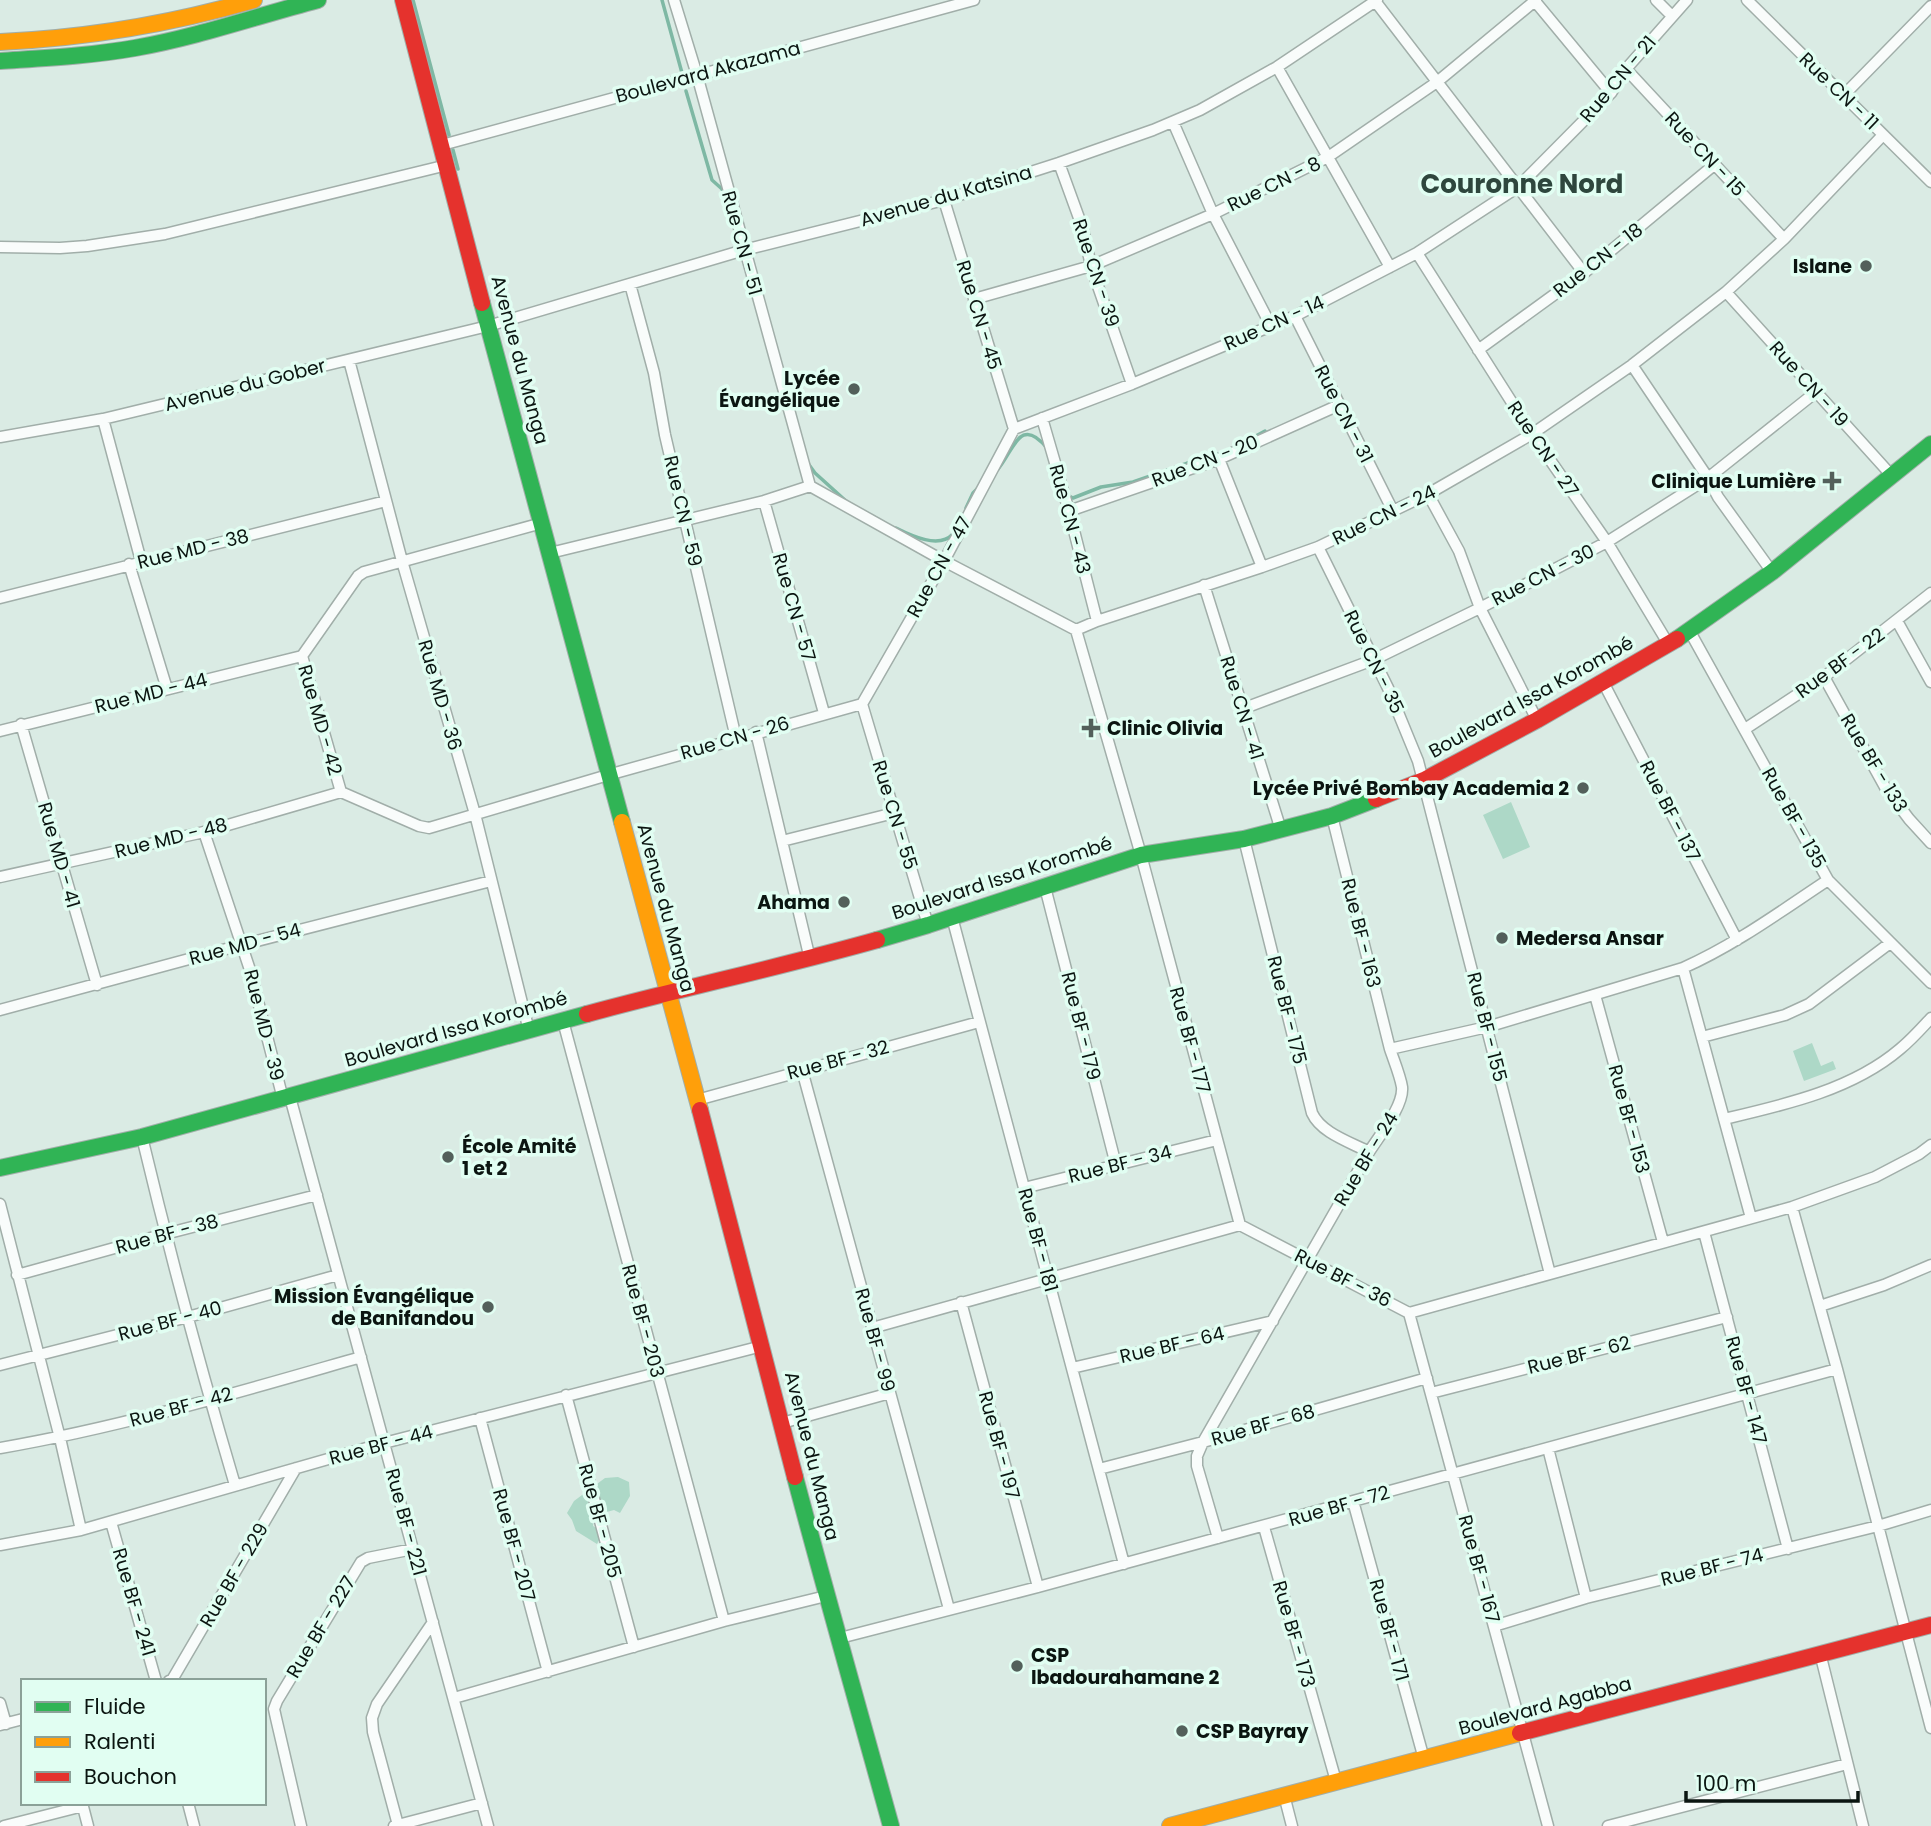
<svg xmlns="http://www.w3.org/2000/svg" width="1931" height="1826" font-family="Poppins,sans-serif">
<style>
.green{fill:#add8c7}
.lines{fill:none;stroke-linecap:round;stroke-linejoin:round}
.stream{stroke:#7eb8a4;stroke-width:3.5}
.street-casing{stroke:#a1aea9;stroke-width:13}
.fast-casing{stroke:#a1aea9;stroke-width:18}
.slow-casing{stroke:#a1aea9;stroke-width:18}
.jam-casing{stroke:#a1aea9;stroke-width:18}
.street{stroke:#f9fcfb;stroke-width:10}
.fast{stroke:#30b455;stroke-width:16}
.slow{stroke:#ff9f0a;stroke-width:16}
.jam{stroke:#e5322d;stroke-width:16}
.poi-dot{fill:#53605b;stroke:#e1fef2;stroke-width:2.5}
.labels{text-anchor:middle;dominant-baseline:central;stroke-width:7;stroke-linejoin:round;paint-order:stroke}
.street-label{font-size:19px;fill:#0b1511;stroke:#e1fef2}
.poi-label{font-size:19px;font-weight:bold;fill:#0b1511;stroke:#e1fef2;text-anchor:end}
.district-label{font-size:26px;font-weight:bold;fill:#2e463d;stroke:#e1fef2}
</style>
<rect width="100%" height="100%" fill="#daebe4"/>
<path class="green" d="M 1511,802 L 1530,847 L 1503,859 L 1483,815 Z
M 1812,1043 L 1821,1066 L 1833,1061 L 1836,1069 L 1804,1081 L 1793,1051 Z
M 618,1477 L 629,1482 L 630,1496 L 620,1513 L 614,1510 L 603,1513 L 594,1512 L 593,1526 L 603,1532 L 597,1544 L 576,1531 L 572,1520 L 567,1513 L 574,1501 L 605,1478 Z"/>
<g class="lines">
<path class="stream" d="M 413,0 L 449,135
M 662,0 L 682,73
M 686,91 L 712,180 L 722,189 L 726,201
M 453,150 L 458,169
M 1243,443 L 1265,431
M 807,462 L 815,473 L 846,501
M 998,469 C 1014,450 1020,415 1047,448
M 1069,496 L 1073,498 L 1101,487 L 1133,482 L 1185,464 L 1209,453 L 1221,454
M 966,508 L 973,493 L 978,488
M 896,528 C 912,536 939,549 953,534"/>
<defs>
<path id="street" d="M 674,0 L 697,75 L 810,486
M 1534,0 L 1611,93
M 1656,0 L 1672,16
M 1747,0 L 1931,182
M 1375,1 L 1584,273
M 1277,67 L 1390,267
M 1626,69 L 1784,239
M 1843,96 L 1931,6
M 1173,122 L 1213,214 L 1271,326
M 442,145 L 974,0
M 1059,163 L 1083,229 L 1091,266 L 1132,384
M 944,200 L 1014,429
M 0,247 L 60,248 L 87,246 L 165,234 L 447,165
M 1417,253 L 1532,434 L 1607,542 L 1669,645
M 630,284 L 654,373 L 665,435 L 736,738
M 1726,292 L 1892,476
M 974,299 L 1091,266 L 1213,214 L 1328,157 L 1437,82 L 1536,0
M 1295,316 L 1393,511
M 1478,350 L 1584,273 L 1714,165
M 349,360 L 402,561 L 475,814 L 529,1031
M 1632,365 L 1708,478 L 1718,497 L 1772,572
M 1042,418 L 1069,511 L 1097,621
M 103,419 L 141,561
M 1014,429 L 1132,384 L 1295,316 L 1417,253 L 1518,187 L 1611,93 L 1626,69 L 1687,0
M 0,437 L 103,419 L 488,326 L 744,250 L 944,200 L 1059,163 L 1153,130 L 1200,110 L 1277,67 L 1377,0
M 1219,459 L 1262,567
M 810,486 L 944,561 L 1076,630 L 1097,621 L 1262,567 L 1318,547 L 1428,494 L 1532,434 L 1632,365 L 1726,292 L 1784,239 L 1883,135
M 1428,494 L 1459,551 L 1480,608 L 1537,720
M 764,501 L 824,713
M 1069,511 L 1219,459 L 1339,405
M 542,523 L 364,572 L 358,576 L 302,656 L 341,792 L 419,826 L 429,828 L 608,775 L 862,704
M 1318,547 L 1388,688 L 1418,761 L 1550,1274
M 550,553 L 764,501 L 810,486
M 129,564 L 167,689
M 1204,585 L 1281,830
M 0,598 L 386,501
M 1897,621 L 1931,682
M 1076,630 L 1141,855 L 1240,1225
M 1689,630 L 1828,880 L 1931,983
M 1824,677 L 1885,787 L 1909,819 L 1931,843
M 1603,682 L 1737,940
M 862,704 L 944,561 L 1014,429
M 862,704 L 928,925
M 1242,709 L 1373,660 L 1480,608 L 1607,542 L 1708,478 L 1816,392
M 21,724 L 97,985
M 1745,729 L 1824,677 L 1931,593
M 0,731 L 302,656
M 756,732 L 810,959
M 1332,816 L 1390,1049
M 204,832 L 250,970 L 283,1099
M 1244,839 L 1312,1113 C 1321,1133 1350,1142 1369,1152
M 782,841 L 894,813
M 0,877 L 204,832 L 341,792
M 1045,887 L 1116,1165
M 952,917 L 1124,1564
M 1683,968 L 1751,1218
M 1595,995 L 1663,1242
M 0,1010 L 241,945 L 491,881
M 563,1021 L 724,1621
M 1702,1037 L 1785,1015 L 1809,1004 L 1890,943
M 802,1070 L 949,1609
M 290,1097 L 488,1826
M 697,1100 L 979,1022
M 1724,1119 C 1784,1105 1852,1090 1900,1049 C 1911,1040 1921,1029 1931,1018
M 142,1137 C 170,1254 201,1370 235,1485
M 1024,1188 L 1217,1140
M 0,1204 L 60,1438 L 81,1530
M 1792,1207 L 1837,1369 L 1931,1728
M 1704,1232 L 1788,1549
M 17,1275 L 165,1234 L 317,1195
M 961,1302 L 1038,1587
M 1820,1306 L 1884,1285 L 1931,1265
M 1409,1313 L 1548,1826
M 872,1328 L 1240,1225 L 1409,1313 L 1792,1207 L 1875,1177 L 1919,1154 L 1931,1145
M 0,1365 L 188,1317 L 338,1275
M 1072,1368 L 1273,1321
M 1431,1393 L 1727,1317
M 566,1395 L 634,1647
M 480,1418 L 548,1672
M 782,1423 L 890,1393
M 0,1448 C 122,1427 242,1391 361,1357
M 1548,1448 L 1586,1598
M 1099,1469 L 1203,1442 L 1427,1378
M 1353,1501 L 1424,1759
M 111,1522 L 156,1681
M 1264,1527 L 1336,1781
M 1218,1538 L 1197,1466 L 1197,1456 L 1203,1442 L 1369,1152 C 1379,1136 1404,1106 1402,1087 C 1400,1075 1394,1061 1390,1049 L 1487,1027 L 1683,968 C 1735,945 1781,911 1828,880
M 0,1545 L 81,1530 L 384,1443 L 762,1346
M 1494,1626 L 1586,1598 L 1878,1526 L 1931,1510
M 840,1638 L 1038,1587 L 1837,1369
M 1820,1653 L 1863,1826
M 169,1681 L 172,1680 L 296,1468
M 454,1698 L 724,1621 L 826,1596
M 0,1703 L 6,1724
M 0,1725 L 23,1719
M 1284,1795 L 1292,1826
M 82,1803 L 88,1826
M 188,1803 L 194,1826
M 398,1825 L 373,1732 L 372,1718 L 377,1704 L 433,1622
M 4,1826 L 83,1806
M 301,1826 L 276,1718 L 274,1709 L 277,1701 L 361,1562 L 368,1558 L 413,1549
M 394,1826 L 482,1803
M 1608,1826 L 1847,1764"/>
<path id="fast" d="M 0,61 C 45,58 90,56 135,48 C 197,37 257,16 318,0
M 482,303 L 622,822
M 1677,639 L 1772,572 L 1931,444
M 877,940 L 928,925 L 1141,855 L 1244,839 L 1332,816 L 1376,799
M 0,1168 L 142,1137 L 587,1014
M 795,1477 C 826,1594 859,1710 891,1826"/>
<path id="slow" d="M 0,42 C 87,38 171,24 254,0
M 622,822 L 700,1110
M 1170,1826 L 1520,1733"/>
<path id="jam" d="M 403,0 L 482,303
M 1376,799 L 1424,780 L 1537,720 L 1677,639
M 587,1014 C 683,988 781,967 877,940
M 700,1110 L 795,1477
M 1520,1733 L 1931,1625"/>
</defs>
<use href="#street" class="street-casing"/>
<use href="#fast" class="fast-casing"/>
<use href="#slow" class="slow-casing"/>
<use href="#jam" class="jam-casing"/>
<use href="#street" class="street"/>
<use href="#fast" class="fast"/>
<use href="#slow" class="slow"/>
<use href="#jam" class="jam"/>
</g>
<g class="poi-dot">
<circle cx="1866" cy="266" r="7"/>
<circle cx="854" cy="389" r="7"/>
<path d="M1828.5 470.5h7v7h7v7h-7v7h-7v-7h-7v-7h7z"/>
<path d="M1087.5 717.5h7v7h7v7h-7v7h-7v-7h-7v-7h7z"/>
<circle cx="1583" cy="788" r="7"/>
<circle cx="844" cy="902" r="7"/>
<circle cx="1502" cy="938" r="7"/>
<circle cx="448" cy="1157" r="7"/>
<circle cx="488" cy="1307" r="7"/>
<circle cx="1017" cy="1666" r="7"/>
<circle cx="1182" cy="1731" r="7"/>
</g>
<g class="labels">
<g class="street-label">
<text transform="translate(708 72) rotate(-15)">Boulevard Akazama</text>
<text transform="translate(1618 79) rotate(-50)">Rue CN - 21</text>
<text transform="translate(1839 91) rotate(44)">Rue CN - 11</text>
<text transform="translate(1705 154) rotate(47)">Rue CN - 15</text>
<text transform="translate(1274 184) rotate(-26)">Rue CN - 8</text>
<text transform="translate(946 196) rotate(-16)">Avenue du Katsina</text>
<text transform="translate(742 243) rotate(75)">Rue CN - 51</text>
<text transform="translate(1598 260) rotate(-38)">Rue CN - 18</text>
<text transform="translate(1096 273) rotate(72)">Rue CN - 39</text>
<text transform="translate(979 315) rotate(73)">Rue CN - 45</text>
<text transform="translate(1274 323) rotate(-24)">Rue CN - 14</text>
<text transform="translate(520 360) rotate(75)">Avenue du Manga</text>
<text transform="translate(1809 384) rotate(48)">Rue CN - 19</text>
<text transform="translate(245 385) rotate(-14)">Avenue du Gober</text>
<text transform="translate(1344 414) rotate(63)">Rue CN - 31</text>
<text transform="translate(1543 449) rotate(56)">Rue CN - 27</text>
<text transform="translate(1205 461) rotate(-21)">Rue CN - 20</text>
<text transform="translate(683 511) rotate(77)">Rue CN - 59</text>
<text transform="translate(1384 515) rotate(-26)">Rue CN - 24</text>
<text transform="translate(1070 519) rotate(75)">Rue CN - 43</text>
<text transform="translate(193 549) rotate(-14)">Rue MD - 38</text>
<text transform="translate(939 567) rotate(-61)">Rue CN - 47</text>
<text transform="translate(1543 575) rotate(-27)">Rue CN - 30</text>
<text transform="translate(794 607) rotate(74)">Rue CN - 57</text>
<text transform="translate(1374 662) rotate(64)">Rue CN - 35</text>
<text transform="translate(1840 663) rotate(-36)">Rue BF - 22</text>
<text transform="translate(151 693) rotate(-14)">Rue MD - 44</text>
<text transform="translate(440 695) rotate(74)">Rue MD - 36</text>
<text transform="translate(1531 697) rotate(-29)">Boulevard Issa Korombé</text>
<text transform="translate(1242 708) rotate(73)">Rue CN - 41</text>
<text transform="translate(320 720) rotate(74)">Rue MD - 42</text>
<text transform="translate(735 738) rotate(-16)">Rue CN - 26</text>
<text transform="translate(1874 763) rotate(59)">Rue BF - 133</text>
<text transform="translate(1670 811) rotate(63)">Rue BF - 137</text>
<text transform="translate(895 815) rotate(73)">Rue CN - 55</text>
<text transform="translate(1794 818) rotate(61)">Rue BF - 135</text>
<text transform="translate(171 838) rotate(-14)">Rue MD - 48</text>
<text transform="translate(59 855) rotate(74)">Rue MD - 41</text>
<text transform="translate(1002 878) rotate(-18)">Boulevard Issa Korombé</text>
<text transform="translate(666 908) rotate(75)">Avenue du Manga</text>
<text transform="translate(1361 933) rotate(76)">Rue BF - 163</text>
<text transform="translate(245 944) rotate(-15)">Rue MD - 54</text>
<text transform="translate(1287 1010) rotate(76)">Rue BF - 175</text>
<text transform="translate(264 1025) rotate(76)">Rue MD - 39</text>
<text transform="translate(1081 1026) rotate(76)">Rue BF - 179</text>
<text transform="translate(1487 1027) rotate(76)">Rue BF - 155</text>
<text transform="translate(456 1029) rotate(-16)">Boulevard Issa Korombé</text>
<text transform="translate(1190 1040) rotate(75)">Rue BF - 177</text>
<text transform="translate(838 1060) rotate(-15)">Rue BF - 32</text>
<text transform="translate(1629 1119) rotate(75)">Rue BF - 153</text>
<text transform="translate(1366 1159) rotate(-59)">Rue BF - 24</text>
<text transform="translate(1120 1164) rotate(-14)">Rue BF - 34</text>
<text transform="translate(167 1234) rotate(-15)">Rue BF - 38</text>
<text transform="translate(1038 1240) rotate(75)">Rue BF - 181</text>
<text transform="translate(1343 1278) rotate(27)">Rue BF - 36</text>
<text transform="translate(170 1321) rotate(-15)">Rue BF - 40</text>
<text transform="translate(643 1321) rotate(75)">Rue BF - 203</text>
<text transform="translate(875 1340) rotate(75)">Rue BF - 99</text>
<text transform="translate(1172 1345) rotate(-13)">Rue BF - 64</text>
<text transform="translate(1579 1355) rotate(-14)">Rue BF - 62</text>
<text transform="translate(1746 1390) rotate(75)">Rue BF - 147</text>
<text transform="translate(181 1407) rotate(-15)">Rue BF - 42</text>
<text transform="translate(1263 1425) rotate(-16)">Rue BF - 68</text>
<text transform="translate(381 1445) rotate(-15)">Rue BF - 44</text>
<text transform="translate(999 1445) rotate(75)">Rue BF - 197</text>
<text transform="translate(812 1456) rotate(76)">Avenue du Manga</text>
<text transform="translate(1339 1506) rotate(-16)">Rue BF - 72</text>
<text transform="translate(600 1521) rotate(75)">Rue BF - 205</text>
<text transform="translate(406 1522) rotate(75)">Rue BF - 221</text>
<text transform="translate(514 1545) rotate(75)">Rue BF - 207</text>
<text transform="translate(1712 1567) rotate(-14)">Rue BF - 74</text>
<text transform="translate(1479 1569) rotate(75)">Rue BF - 167</text>
<text transform="translate(234 1575) rotate(-60)">Rue BF - 229</text>
<text transform="translate(134 1602) rotate(74)">Rue BF - 241</text>
<text transform="translate(321 1627) rotate(-59)">Rue BF - 227</text>
<text transform="translate(1389 1630) rotate(75)">Rue BF - 171</text>
<text transform="translate(1294 1634) rotate(74)">Rue BF - 173</text>
<text transform="translate(1545 1706) rotate(-15)">Boulevard Agabba</text>
</g>
<g class="poi-label">
<text x="1852" y="266">Islane</text>
<text x="840" y="378">Lycée<tspan x="840" dy="22">Évangélique</tspan></text>
<text x="1816" y="481">Clinique Lumière</text>
<text x="1107" y="728" text-anchor="start">Clinic Olivia</text>
<text x="1569" y="788">Lycée Privé Bombay Academia 2</text>
<text x="830" y="902">Ahama</text>
<text x="1516" y="938" text-anchor="start">Medersa Ansar</text>
<text x="462" y="1146" text-anchor="start">École Amité<tspan x="462" dy="22">1 et 2</tspan></text>
<text x="474" y="1296">Mission Évangélique<tspan x="474" dy="22">de Banifandou</tspan></text>
<text x="1031" y="1655" text-anchor="start">CSP<tspan x="1031" dy="22">Ibadourahamane 2</tspan></text>
<text x="1196" y="1731" text-anchor="start">CSP Bayray</text>
</g>
<g class="district-label">
<text x="1522" y="184">Couronne Nord</text>
</g>
</g>
<rect x="21" y="1679" width="245" height="126" fill="#e1fef2" stroke="#8ba198" stroke-width="2"/>
<rect x="35" y="1702" width="35" height="10" fill="#30b455" stroke="#8ba198" stroke-width="2"/>
<text x="84" y="1714" font-size="21" fill="#0b1511">Fluide</text>
<rect x="35" y="1737" width="35" height="10" fill="#ff9f0a" stroke="#8ba198" stroke-width="2"/>
<text x="84" y="1749" font-size="21" fill="#0b1511">Ralenti</text>
<rect x="35" y="1772" width="35" height="10" fill="#e5322d" stroke="#8ba198" stroke-width="2"/>
<text x="84" y="1784" font-size="21" fill="#0b1511">Bouchon</text>
<path d="M1686 1791v10h172v-10" fill="none" stroke="#0b1511" stroke-width="3.5"/>
<text x="1696" y="1791" font-size="21" fill="#0b1511" stroke="#e1fef2" stroke-width="5" paint-order="stroke">100 m</text>
</svg>
